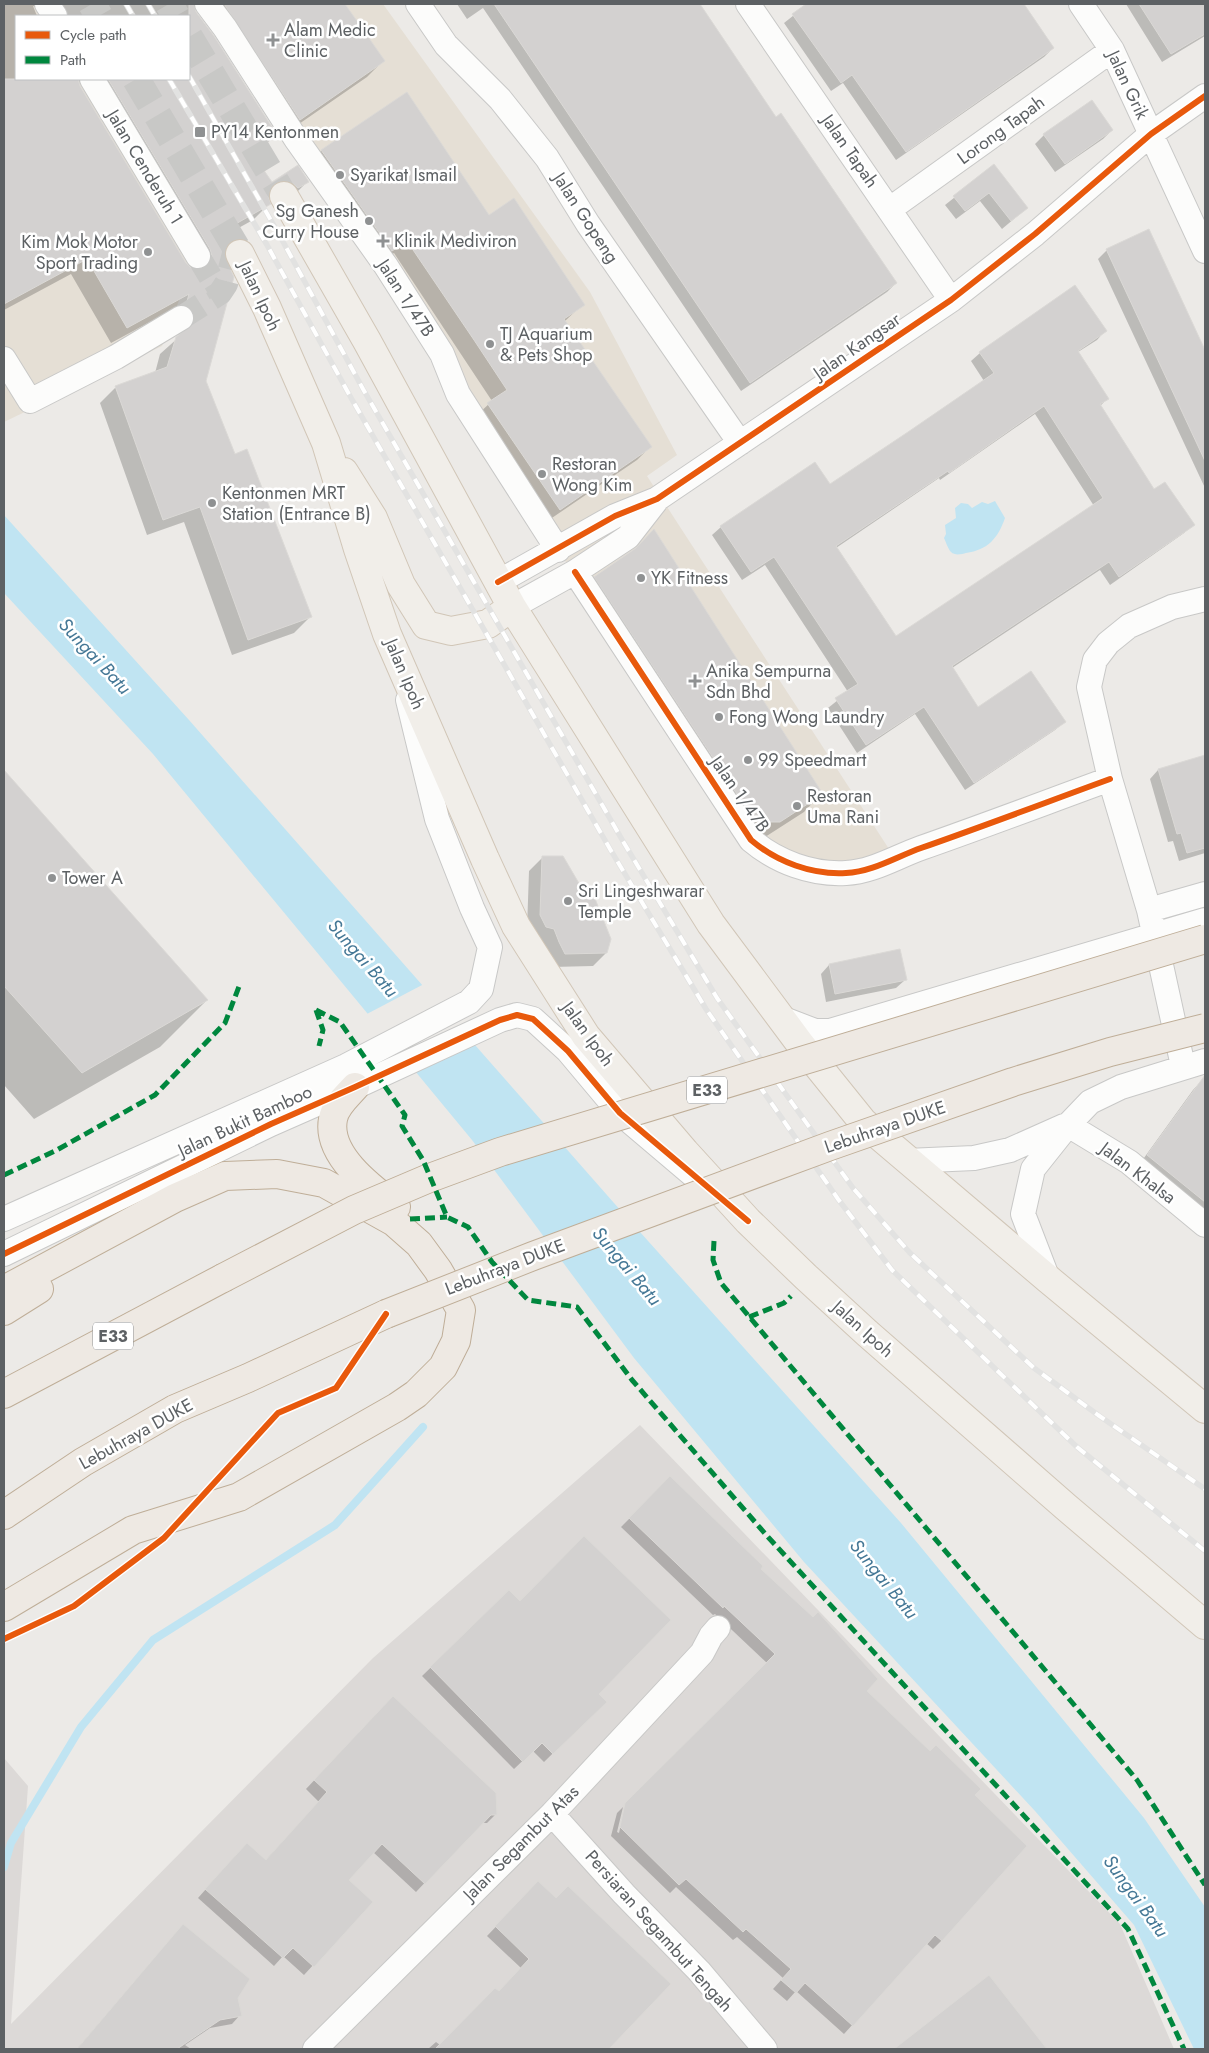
<svg xmlns="http://www.w3.org/2000/svg" width="1209" height="2053" font-family="Jost,sans-serif">
<style>
.commercial{fill:#e5dfd5}
.industrial{fill:#dcd9d7}
.water{fill:#c0e4f2}
.pier{fill:#eceae7}
.shadow{fill:#0003;fill-rule:evenodd}
.lines{fill:none;stroke-linecap:round;stroke-linejoin:round}
.stream{stroke:#c0e4f2;stroke-width:8}
.building{fill:#d3d1d0;stroke:#dbd9d6;fill-rule:evenodd}
.minor-tunnel{stroke:#c8c8c6;stroke-width:24;stroke-dasharray:24 12;stroke-linecap:butt}
.primary-tunnel{stroke:#c8c8c6;stroke-width:28;stroke-dasharray:28 14;stroke-linecap:butt}
.minor-casing{stroke:#c8c8c7;stroke-width:26}
.primary-casing{stroke:#d1c6b7;stroke-width:30}
.motorway-casing{stroke:#bfae98;stroke-width:30}
.minor{stroke:#fcfcfb;stroke-width:24}
.primary{stroke:#f1eee9;stroke-width:28}
.motorway{stroke:#eee9e3;stroke-width:28}
.rail-casing{stroke:#e2e2e1;stroke-width:5.5}
.rail{stroke:#fff;stroke-width:4;stroke-dasharray:11;stroke-linecap:butt}
.motorway-bridge-casing{stroke:#bfae98;stroke-width:30;stroke-linecap:butt}
.motorway-bridge{stroke:#eee9e3;stroke-width:28}
.quiet{stroke:#00873e;stroke-width:5;stroke-dasharray:10 5;stroke-linecap:butt}
.cycleway-casing{stroke:#fff;stroke-width:9}
.cycleway{stroke:#e8590c;stroke-width:6}
.poi-dot{fill:#8f9192;stroke:#fff;stroke-width:2}
.labels{text-anchor:middle;dominant-baseline:central;stroke-width:5;stroke-linejoin:round;paint-order:stroke}
.shield{fill:#fff;stroke:#8e9092;stroke-width:1}
.shield-label{font-size:16px;font-weight:bold;fill:#5d6164}
.poi-label{font-size:18px;fill:#5d6164;stroke:#fff;text-anchor:start}
.street-label{font-size:18px;fill:#5d6164;stroke:#fff}
.water-label{font-size:19px;font-style:italic;fill:#457896;stroke:#fff}
</style>
<rect width="100%" height="100%" fill="#eceae7"/>
<path class="commercial" d="M 4,4 L 39,4 L 46,16 L 16,16 L 16,79 L 83,79 L 193,263 L 162,346 L 4,422 Z
M 210,4 L 383,4 L 590,292 L 677,455 L 647,476 L 889,849 L 843,866 L 749,849 Z"/>
<path class="industrial" d="M 640,1425 L 1120,1924 L 1174,2049 L 4,2049 L 4,1758 L 28,1786 L 11,2024 L 373,1658 Z"/>
<path class="water" d="M 995,501 L 1005,518 C 998,538 988,550 966,553 C 962,554 955,556 951,552 C 948,549 946,542 944,538 L 946,534 L 945,525 L 956,518 L 955,508 L 961,503 L 968,504 L 972,508 L 982,502 L 988,504 Z
M 4,515 L 189,720 L 614,1203 L 901,1523 L 1144,1818 L 1205,1907 L 1205,2049 L 1194,2049 L 1134,1925 L 1035,1811 L 804,1562 L 634,1358 L 472,1140 L 153,754 L 4,593 Z"/>
<path class="pier" d="M 424,984 L 474,1040 L 411,1070 L 365,1015 Z"/>
<path class="shadow" d="M 4,4 L 343,4 L 383,61 L 367,77 L 283,135 L 202,12 L 192,6 L 276,135 L 253,156 L 272,184 L 298,167 L 308,181 L 292,197 L 275,198 L 267,196 L 269,204 L 253,220 L 233,231 L 238,238 L 223,253 L 205,381 L 234,456 L 310,617 L 294,633 L 232,655 L 184,522 L 147,535 L 100,403 L 116,387 L 155,373 L 160,354 L 179,337 L 174,309 L 111,343 L 71,274 L 4,310 ZM 33,6 L 36,7 L 45,16 L 189,16 L 189,79 L 16,79 L 16,16 L 37,16 ZM 78,81 L 83,83 L 196,270 L 191,269 L 185,264 L 79,87 Z
M 457,4 L 699,4 L 776,118 L 896,283 L 887,292 L 741,391 L 483,8 L 467,19 Z
M 808,4 L 1022,4 L 1053,48 L 1044,57 L 896,160 L 843,83 L 831,91 L 784,23 Z
M 1126,4 L 1205,4 L 1205,36 L 1162,62 Z
M 407,94 L 489,216 L 583,304 L 564,322 L 650,447 L 637,460 L 546,522 L 474,418 L 492,401 L 394,253 L 379,263 L 308,164 L 321,151 Z
M 1092,102 L 1112,130 L 1103,139 L 1055,172 L 1035,144 L 1044,135 Z
M 994,166 L 1027,208 L 1002,229 L 980,201 L 956,219 L 945,205 Z
M 1149,231 L 1205,353 L 1205,488 L 1098,259 L 1107,250 Z
M 1105,331 L 1097,340 L 1078,352 L 1107,399 L 1100,406 L 1154,491 L 1193,524 L 1184,533 L 1110,585 L 1100,570 L 952,668 L 978,708 L 1064,722 L 1055,730 L 965,790 L 915,714 L 857,753 L 828,708 L 848,692 L 765,565 L 742,580 L 712,535 L 721,527 L 830,486 L 984,381 L 971,361 L 980,353 ZM 1035,414 L 1094,506 L 895,638 L 836,548 L 939,478 L 940,480 Z
M 633,552 L 821,794 L 804,812 L 762,839 L 578,595 L 595,578 Z
M 1205,756 L 1205,853 L 1179,861 L 1173,841 L 1168,842 L 1150,779 L 1158,770 Z
M 4,772 L 207,1000 L 160,1047 L 34,1119 L 4,1085 Z
M 542,858 L 606,953 L 593,966 L 552,967 L 527,929 L 529,871 Z
M 829,965 L 905,980 L 896,988 L 826,1002 L 821,974 Z
M 1205,1077 L 1205,1224 L 1136,1169 L 1193,1090 Z
M 670,1478 L 759,1569 L 865,1691 L 973,1795 L 942,1940 L 933,1949 L 926,1943 L 844,2034 L 796,1991 L 787,2001 L 773,1989 L 783,1978 L 737,1937 L 733,1940 L 676,1887 L 670,1893 L 611,1836 L 617,1813 L 623,1807 L 617,1832 L 619,1833 L 626,1803 L 768,1664 L 715,1614 L 713,1615 L 621,1527 Z
M 509,1592 L 605,1702 L 544,1762 L 533,1751 L 514,1769 L 422,1676 Z
M 384,1706 L 495,1815 L 487,1823 L 481,1823 L 416,1892 L 373,1852 L 348,1880 L 371,1902 L 304,1975 L 283,1956 L 274,1966 L 198,1898 L 238,1853 L 265,1861 L 319,1802 L 306,1789 Z
M 538,1883 L 556,1900 L 669,1985 L 607,2049 L 428,2049 L 436,2042 L 440,2045 L 499,1993 L 521,1968 L 487,1936 Z
M 175,1934 L 237,1997 L 240,2015 L 232,2024 L 210,2028 L 185,2045 L 191,2049 L 77,2049 Z
M 989,1977 L 1045,2049 L 896,2049 Z"/>
<g class="lines">
<path class="stream" d="M 4,1867 L 11,1843 L 81,1727 L 153,1640 L 335,1525 L 423,1427"/>
</g>
<path class="building" d="M 189,4 L 194,4 L 196,12 L 214,36 L 277,135 L 252,153 L 272,182 L 298,165 L 309,182 L 298,188 L 291,182 L 285,180 L 277,182 L 270,189 L 268,196 L 271,204 L 232,226 L 239,239 L 233,240 L 227,245 L 224,254 L 234,277 L 206,381 L 235,454 L 247,449 L 312,617 L 248,640 L 200,507 L 163,520 L 115,386 L 167,367 L 176,337 L 193,324 L 195,317 L 193,311 L 186,305 L 189,294 L 127,328 L 87,259 L 4,304 L 4,79 L 78,79 L 80,86 L 186,263 L 191,268 L 198,270 L 205,268 L 210,263 L 212,256 L 210,249 L 108,79 L 189,79 Z
M 224,4 L 345,4 L 385,61 L 300,120 Z
M 494,4 L 700,4 L 776,117 L 781,113 L 897,283 L 750,383 Z
M 806,4 L 1024,4 L 1054,48 L 906,152 L 852,75 L 841,83 L 792,14 Z
M 1139,4 L 1205,4 L 1205,34 L 1171,54 Z
M 407,92 L 489,215 L 514,198 L 585,305 L 564,319 L 652,447 L 560,510 L 487,403 L 507,390 L 474,340 L 407,241 L 392,251 L 321,150 Z
M 1092,100 L 1113,130 L 1065,164 L 1043,134 Z
M 994,164 L 1028,208 L 1011,221 L 989,193 L 965,211 L 953,196 Z
M 1149,229 L 1205,350 L 1205,461 L 1106,249 Z
M 1075,285 L 1107,331 L 1078,351 L 1109,399 L 1100,404 L 1154,489 L 1165,482 L 1195,525 L 1119,577 L 1109,562 L 952,666 L 978,707 L 1031,671 L 1066,722 L 974,783 L 924,707 L 866,745 L 835,698 L 858,684 L 774,557 L 751,572 L 720,526 L 815,462 L 830,484 L 908,432 L 994,373 L 979,352 ZM 1044,406 L 1103,498 L 896,636 L 836,546 L 948,471 L 949,473 Z
M 654,529 L 823,794 L 780,822 L 766,822 L 748,811 L 594,577 L 636,548 Z
M 1205,755 L 1205,848 L 1187,853 L 1181,833 L 1177,834 L 1158,769 Z
M 4,770 L 208,1000 L 82,1073 L 4,986 Z
M 542,856 L 563,856 L 580,885 L 590,886 L 611,939 L 607,953 L 565,954 L 559,942 L 554,929 L 546,927 L 540,915 Z
M 900,949 L 907,980 L 835,994 L 829,964 Z
M 1205,1075 L 1205,1202 L 1147,1155 Z
M 670,1476 L 763,1566 L 761,1569 L 813,1617 L 818,1612 L 878,1679 L 867,1691 L 930,1751 L 936,1745 L 981,1789 L 975,1795 L 1027,1846 L 942,1941 L 935,1935 L 853,2026 L 805,1983 L 796,1993 L 781,1980 L 791,1969 L 746,1929 L 743,1932 L 686,1879 L 679,1885 L 620,1827 L 625,1803 L 775,1654 L 724,1606 L 723,1608 L 629,1518 Z
M 584,1536 L 671,1620 L 599,1694 L 607,1702 L 553,1754 L 542,1743 L 523,1762 L 430,1667 L 509,1590 L 520,1601 Z
M 393,1696 L 496,1793 L 497,1815 L 491,1815 L 425,1884 L 382,1844 L 349,1880 L 373,1902 L 314,1967 L 293,1948 L 283,1958 L 205,1889 L 247,1843 L 266,1860 L 327,1792 L 314,1780 Z
M 538,1881 L 556,1898 L 568,1886 L 671,1984 L 609,2049 L 435,2049 L 495,1988 L 499,1991 L 529,1959 L 495,1926 Z
M 183,1924 L 250,1979 L 238,1998 L 242,2016 L 220,2020 L 177,2049 L 77,2049 Z
M 989,1975 L 1047,2049 L 894,2049 Z"/>
<g class="lines">
<path class="minor-tunnel" d="M 198,256 L 220,293
M 181,318 L 220,293 L 226,284 L 236,246"/>
<path class="primary-tunnel" d="M 92,4 L 99,16
M 169,4 L 176,16
M 189,37 L 284,196
M 136,79 L 240,254"/>
<defs>
<path id="minor" d="M 47,4 L 55,16
M 207,4 L 225,28 L 296,139 L 386,266 L 442,354 L 458,394 L 558,550
M 418,4 L 446,45 L 500,99 L 547,158 L 588,224 L 740,443
M 748,4 L 951,300
M 1081,4 L 1112,50 L 1205,251
M 92,79 L 198,256
M 890,209 L 1112,50
M 4,359 L 30,401 L 116,357 L 181,318
M 575,572 L 751,840 C 777,862 812,875 846,873 C 872,872 896,857 921,848 C 984,826 1047,802 1110,779
M 498,582 L 615,516 L 657,499 L 951,300 L 1035,234 L 1151,134 L 1205,96
M 512,607 L 575,572 L 628,537 L 656,501
M 1149,910 L 1205,894
M 781,1018 L 815,1031 L 830,1031 L 1205,920
M 1183,1066 L 1149,910 L 1110,779 L 1089,687 L 1095,660 L 1108,643 L 1129,626 L 1172,607 L 1205,599
M 1068,1125 L 1129,1162 L 1205,1225
M 907,1161 L 974,1158 L 1010,1150 L 1064,1126
M 4,1219 L 346,1066 L 469,1002 L 481,989 L 490,947 L 472,908 L 437,819 L 408,700
M 4,1254 L 271,1124 L 355,1087 L 500,1020 L 517,1015 L 533,1019 L 568,1051 L 620,1113 L 692,1174
M 1048,1279 L 1023,1214 L 1033,1169 L 1068,1125 L 1090,1102 L 1121,1087 L 1205,1061
M 552,1814 L 624,1894 L 699,1971 L 765,2049
M 315,2049 L 552,1814 L 702,1653 L 711,1636 L 718,1628"/>
<path id="primary" d="M 284,196 L 367,341 L 512,607 L 711,924 L 801,1045 L 863,1122 L 1048,1279 L 1205,1409
M 240,254 L 267,308 L 326,443 L 358,549 L 387,634 L 485,859 L 516,926 L 586,1036 L 685,1152 L 748,1221 L 806,1277 L 867,1333 L 1066,1507 L 1205,1625
M 344,472 L 373,518 L 401,585 L 426,625 L 451,631 L 488,624 L 512,607"/>
<path id="motorway" d="M 355,1087 C 346,1097 335,1106 333,1119 C 326,1155 371,1188 396,1207
M 4,1290 L 175,1198 L 225,1176 L 277,1174 L 324,1183 L 394,1222 L 419,1244 L 438,1270 L 461,1310 L 456,1341 L 443,1367 L 416,1394 L 397,1407 L 239,1497 L 133,1530 L 4,1607
M 4,1311 L 39,1289
M 4,1394 L 223,1278
M 4,1515 L 83,1462 L 175,1409 L 248,1378 L 386,1314"/>
</defs>
<use href="#minor" class="minor-casing"/>
<use href="#primary" class="primary-casing"/>
<use href="#motorway" class="motorway-casing"/>
<use href="#minor" class="minor"/>
<use href="#primary" class="primary"/>
<use href="#motorway" class="motorway"/>
<defs>
<path id="rail" d="M 126,4 L 133,16
M 148,4 L 155,16
M 189,76 L 281,238 L 363,389 L 624,843 L 717,998 L 853,1188 L 910,1253 L 1034,1368 L 1098,1415 L 1205,1489
M 169,79 L 267,245 L 350,396 L 610,849 L 706,1009 L 838,1199 L 892,1270 L 1077,1447 L 1205,1551"/>
</defs>
<use href="#rail" class="rail-casing"/>
<use href="#rail" class="rail"/>
<defs>
<path id="motorway-bridge" d="M 223,1278 L 354,1210 L 427,1179 L 500,1152 L 1205,939
M 386,1314 L 533,1256 L 830,1146 L 1013,1082 L 1110,1052 L 1205,1028"/>
</defs>
<use href="#motorway-bridge" class="motorway-bridge-casing"/>
<use href="#motorway-bridge" class="motorway-bridge"/>
<path class="quiet" d="M 316,1010 L 340,1022 L 405,1115 L 402,1126 L 423,1160 L 447,1217 L 468,1227 L 492,1262 L 528,1300 L 577,1307 L 632,1380 L 768,1537 L 1128,1929 L 1184,2049
M 316,1010 L 323,1030 L 319,1046
M 4,1175 L 55,1151 L 155,1095 L 225,1023 L 240,984
M 410,1219 L 447,1217
M 714,1241 L 713,1260 L 721,1283 L 1137,1780 L 1205,1885
M 749,1317 L 784,1303 L 791,1296"/>
<defs>
<path id="cycleway" d="M 575,572 L 751,840 C 777,862 812,875 846,873 C 872,872 896,857 921,848 C 984,826 1047,802 1110,779
M 498,582 L 615,516 L 657,499 L 951,300 L 1035,234 L 1151,134 L 1205,96
M 4,1254 L 271,1124 L 355,1087 L 500,1020 L 517,1015 L 533,1019 L 568,1051 L 620,1113 L 748,1221
M 4,1639 L 74,1606 L 164,1538 L 278,1413 L 336,1388 L 386,1314"/>
</defs>
<use href="#cycleway" class="cycleway-casing"/>
<use href="#cycleway" class="cycleway"/>
</g>
<g class="poi-dot">
<path d="M270.5 32.5h5v5h5v5h-5v5h-5v-5h-5v-5h5z"/>
<rect x="194" y="126" width="12" height="12" rx="2.5"/>
<circle cx="340" cy="175" r="5"/>
<circle cx="369" cy="221" r="5"/>
<path d="M380.5 233.5h5v5h5v5h-5v5h-5v-5h-5v-5h5z"/>
<circle cx="148" cy="252" r="5"/>
<circle cx="490" cy="344" r="5"/>
<circle cx="542" cy="474" r="5"/>
<circle cx="212" cy="503" r="5"/>
<circle cx="641" cy="578" r="5"/>
<path d="M692.5 673.5h5v5h5v5h-5v5h-5v-5h-5v-5h5z"/>
<circle cx="719" cy="717" r="5"/>
<circle cx="748" cy="760" r="5"/>
<circle cx="797" cy="806" r="5"/>
<circle cx="52" cy="878" r="5"/>
<circle cx="568" cy="901" r="5"/>
</g>
<g class="labels">
<g class="shield">
<rect x="687" y="1076.5" width="40" height="27" rx="4"/>
<rect x="93" y="1322.5" width="40" height="27" rx="4"/>
</g>
<g class="shield-label">
<text x="707" y="1090">E33</text>
<text x="113" y="1336">E33</text>
</g>
<g class="poi-label">
<text x="284" y="30">Alam Medic<tspan x="284" dy="21">Clinic</tspan></text>
<text x="211" y="132">PY14 Kentonmen</text>
<text x="350" y="175">Syarikat Ismail</text>
<text x="359" y="211" text-anchor="end">Sg Ganesh<tspan x="359" dy="21">Curry House</tspan></text>
<text x="394" y="241">Klinik Mediviron</text>
<text x="138" y="242" text-anchor="end">Kim Mok Motor<tspan x="138" dy="21">Sport Trading</tspan></text>
<text x="500" y="334">TJ Aquarium<tspan x="500" dy="21">&amp; Pets Shop</tspan></text>
<text x="552" y="464">Restoran<tspan x="552" dy="21">Wong Kim</tspan></text>
<text x="222" y="493">Kentonmen MRT<tspan x="222" dy="21">Station (Entrance B)</tspan></text>
<text x="651" y="578">YK Fitness</text>
<text x="706" y="671">Anika Sempurna<tspan x="706" dy="21">Sdn Bhd</tspan></text>
<text x="729" y="717">Fong Wong Laundry</text>
<text x="758" y="760">99 Speedmart</text>
<text x="807" y="796">Restoran<tspan x="807" dy="21">Uma Rani</tspan></text>
<text x="62" y="878">Tower A</text>
<text x="578" y="891">Sri Lingeshwarar<tspan x="578" dy="21">Temple</tspan></text>
</g>
<g class="street-label">
<text transform="translate(1128 85) rotate(65)">Jalan Grik</text>
<text transform="translate(1001 130) rotate(-36)">Lorong Tapah</text>
<text transform="translate(850 151) rotate(55)">Jalan Tapah</text>
<text transform="translate(145 167) rotate(59)">Jalan Cenderuh 1</text>
<text transform="translate(586 218) rotate(57)">Jalan Gopeng</text>
<text transform="translate(260 296) rotate(65)">Jalan Ipoh</text>
<text transform="translate(406 298) rotate(57)">Jalan 1/47B</text>
<text transform="translate(857 346) rotate(-35)">Jalan Kangsar</text>
<text transform="translate(405 674) rotate(67)">Jalan Ipoh</text>
<text transform="translate(740 794) rotate(55)">Jalan 1/47B</text>
<text transform="translate(588 1034) rotate(54)">Jalan Ipoh</text>
<text transform="translate(245 1121) rotate(-25)">Jalan Bukit Bamboo</text>
<text transform="translate(885 1127) rotate(-19)">Lebuhraya DUKE</text>
<text transform="translate(1138 1173) rotate(37)">Jalan Khalsa</text>
<text transform="translate(505 1267) rotate(-21)">Lebuhraya DUKE</text>
<text transform="translate(863 1329) rotate(42)">Jalan Ipoh</text>
<text transform="translate(136 1434) rotate(-29)">Lebuhraya DUKE</text>
<text transform="translate(521 1843) rotate(-45)">Jalan Segambut Atas</text>
<text transform="translate(659 1931) rotate(48)">Persiaran Segambut Tengah</text>
</g>
<g class="water-label">
<text transform="translate(95 656) rotate(47)">Sungai Batu</text>
<text transform="translate(363 958) rotate(49)">Sungai Batu</text>
<text transform="translate(627 1266) rotate(50)">Sungai Batu</text>
<text transform="translate(884 1579) rotate(51)">Sungai Batu</text>
<text transform="translate(1136 1896) rotate(54)">Sungai Batu</text>
</g>
</g>
<rect width="1209" height="2053" fill="none" stroke="#5d6164" stroke-width="10"/>
<rect x="15" y="15" width="175" height="65" fill="#ffffff" stroke="#bec0c1"/>
<rect x="25" y="31" width="25" height="8" fill="#e8590c" stroke="#bec0c1"/>
<text x="60" y="40" font-size="15" fill="#5d6164">Cycle path</text>
<rect x="25" y="56" width="25" height="8" fill="#00873e" stroke="#bec0c1"/>
<text x="60" y="65" font-size="15" fill="#5d6164">Path</text>
</svg>
